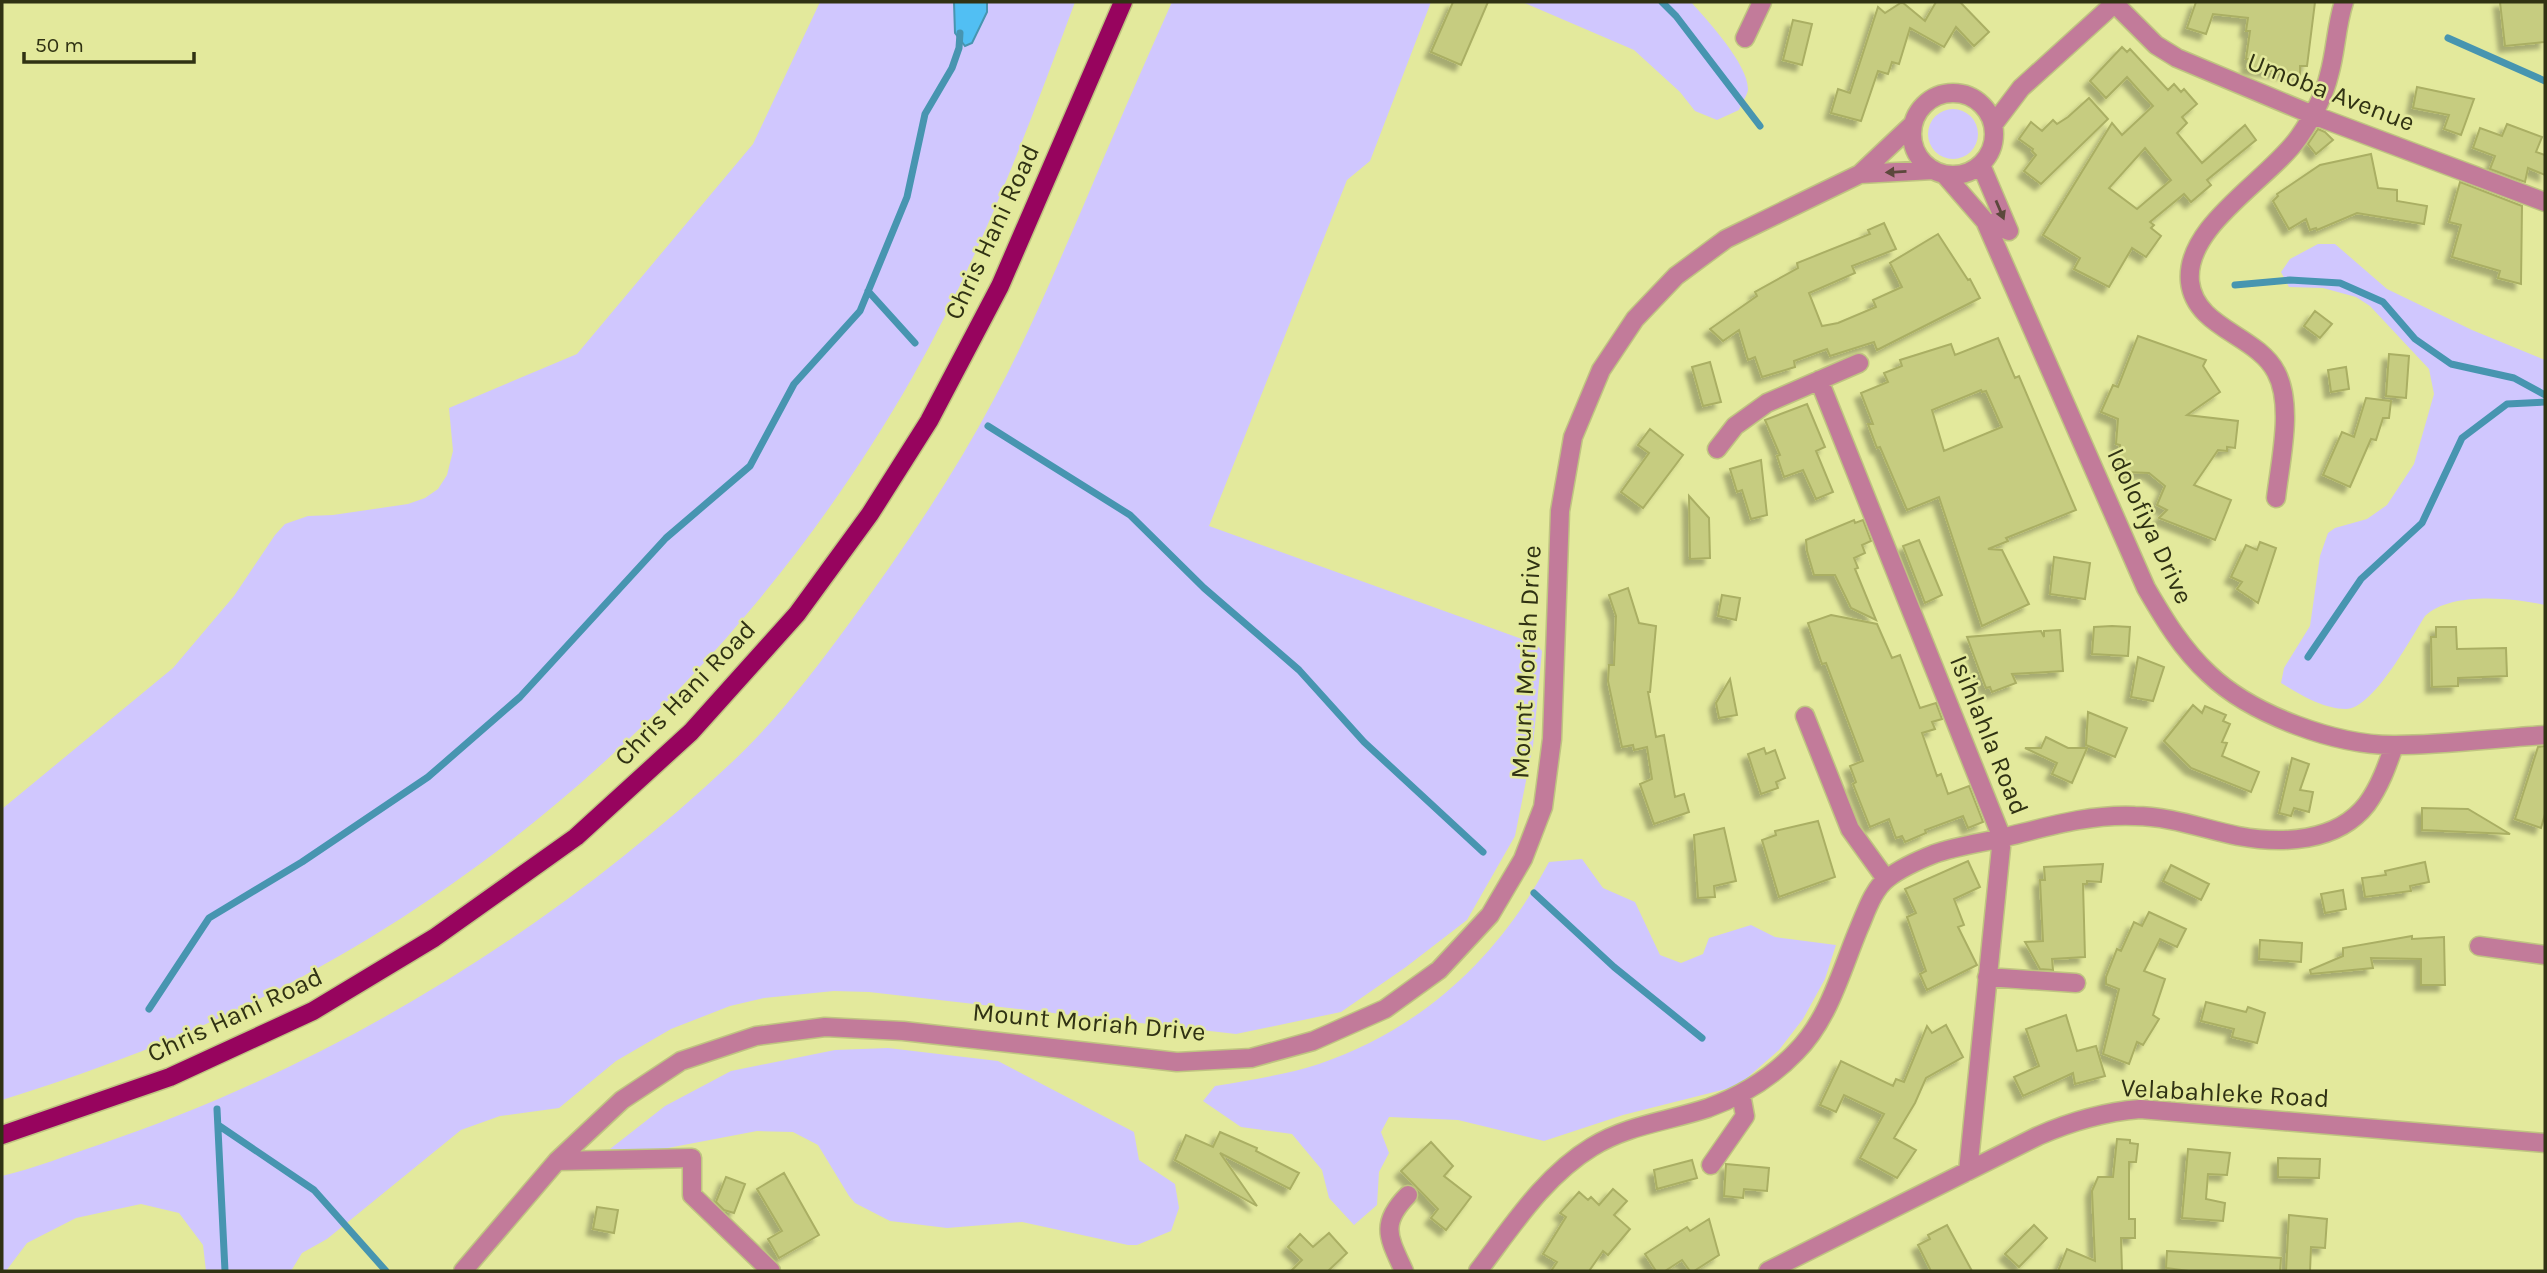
<svg xmlns="http://www.w3.org/2000/svg" width="2547" height="1273" font-family="Karla,sans-serif">
<style>
.green{fill:#d0c7fe}
.water{fill:#51bff3;stroke:#4795b0;stroke-width:2}
.lines{fill:none;stroke-linecap:round;stroke-linejoin:round}
.stream{stroke:#4795b0;stroke-width:7}
.building{fill:#c6cc80;stroke:#aaaf64;stroke-width:2;fill-rule:evenodd;filter:url(#shadow)}
.minor-casing{stroke:#bfc481;stroke-width:21}
.major-casing{stroke:#bfc481;stroke-width:21}
.minor{stroke:#c27b9a;stroke-width:18}
.major{stroke:#97045e;stroke-width:18}
.oneway{fill:#5c483c}
.labels{text-anchor:middle;dominant-baseline:central;stroke-width:5;stroke-linejoin:round;paint-order:stroke}
.street-label{font-size:26px;fill:#303213;stroke:#e3e99c}
</style>
<defs>
<filter id="shadow"><feDropShadow dx="-6" dy="6" stdDeviation="2" flood-color="#0004"/></filter>
</defs>
<rect width="100%" height="100%" fill="#e3e99c"/>
<path class="green" d="M 820,2 L 1075,2 C 1028,129 979,260 912,378 C 759,646 527,868 249,1004 C 169,1043 86,1074 2,1100 L 2,809 L 173,668 L 234,596 L 275,535 L 285,524 L 308,516 L 333,515 L 408,504 L 425,498 L 438,489 L 447,475 L 453,451 L 449,408 L 577,354 L 753,144 Z
M 1172,2 L 1431,2 L 1370,161 L 1347,180 L 1209,526 L 1536,644 L 1542,651 L 1533,746 L 1515,836 L 1467,920 L 1406,967 L 1341,1012 L 1236,1034 L 869,992 L 834,991 L 764,998 L 730,1006 L 671,1029 L 616,1061 L 559,1108 L 500,1116 L 461,1130 L 327,1239 L 302,1253 L 291,1271 L 206,1271 L 203,1245 L 179,1213 L 141,1204 L 76,1218 L 27,1243 L 6,1271 L 2,1271 L 2,1176 C 35,1168 68,1155 101,1144 C 333,1065 551,932 730,764 C 774,723 812,674 848,625 C 901,553 952,478 994,399 C 1027,338 1054,273 1082,209 C 1111,140 1141,71 1172,2 Z
M 1522,2 L 1691,2 C 1707,20 1749,65 1748,90 C 1747,96 1741,104 1739,110 L 1717,120 L 1695,111 L 1680,92 L 1634,50 Z
M1928 134a25 25 0 1 1 50 0a25 25 0 1 1-50 0Z
M 2318,244 L 2335,244 L 2387,289 L 2472,330 L 2545,360 L 2545,605 C 2514,598 2451,591 2425,616 C 2411,638 2373,709 2346,709 C 2323,709 2299,694 2281,683 L 2284,668 L 2310,626 L 2320,556 L 2328,533 L 2335,528 L 2367,519 L 2387,505 L 2414,464 L 2434,394 L 2429,369 L 2370,306 L 2356,297 L 2323,288 L 2289,287 L 2281,272 L 2290,259 Z
M 1582,859 L 1603,888 L 1635,902 L 1660,955 L 1681,963 L 1703,954 L 1709,938 L 1751,925 L 1775,937 L 1836,945 L 1825,979 L 1803,1019 L 1779,1050 L 1738,1086 L 1623,1115 L 1544,1141 L 1458,1120 L 1389,1117 L 1381,1132 L 1389,1153 L 1379,1172 L 1377,1205 L 1354,1225 L 1329,1198 L 1322,1170 L 1292,1134 L 1241,1127 L 1203,1101 L 1215,1086 C 1250,1080 1285,1075 1319,1064 C 1422,1029 1499,957 1549,862 Z
M 888,1048 L 998,1061 L 1134,1132 L 1139,1160 L 1175,1184 L 1179,1208 L 1171,1231 L 1137,1245 L 1128,1245 L 1022,1222 L 947,1228 L 890,1221 L 855,1203 L 849,1196 L 818,1145 L 793,1132 L 757,1131 L 652,1151 L 610,1149 L 665,1106 L 731,1071 L 835,1050 Z"/>
<path class="water" d="M 954,2 L 987,2 L 987,12 L 972,43 L 965,46 L 955,33 Z"/>
<g class="lines">
<path class="stream" d="M 1662,2 L 1676,16 L 1760,126
M 2448,38 L 2545,81
M 2235,285 L 2290,280 L 2340,283 L 2383,302 L 2415,339 L 2451,364 L 2514,378 L 2545,395
M 868,291 L 915,343
M 988,426 L 1130,515 L 1204,588 L 1299,670 L 1364,742 L 1483,852
M 2308,657 L 2361,579 L 2422,523 L 2462,438 L 2507,404 L 2545,402
M 1534,893 L 1614,967 L 1702,1038
M 149,1009 L 209,918 L 302,862 L 428,777 L 520,697 L 666,538 L 750,466 L 794,384 L 860,311 L 907,197 L 925,114 L 952,68 L 959,48 L 960,33
M 217,1109 L 225,1271
M 218,1125 L 314,1190 L 386,1271"/>
</g>
<path class="building" d="M 1453,2 L 1488,2 L 1461,65 L 1431,52 Z
M 1902,2 L 1925,21 L 1936,2 L 1960,2 L 1989,32 L 1974,46 L 1956,27 L 1944,47 L 1910,28 L 1899,64 L 1892,62 L 1888,74 L 1878,71 L 1861,121 L 1831,113 L 1838,89 L 1850,93 L 1878,7 L 1885,13 Z
M 2196,2 L 2315,2 L 2307,66 L 2300,66 L 2300,75 L 2247,68 L 2249,59 L 2246,59 L 2250,31 L 2246,31 L 2248,18 L 2213,14 L 2206,34 L 2187,28 Z
M 2500,2 L 2545,2 L 2545,42 L 2505,46 Z
M 1793,20 L 1812,24 L 1802,65 L 1783,60 Z
M 2122,47 L 2127,52 L 2130,49 L 2168,90 L 2174,84 L 2181,92 L 2184,89 L 2197,104 L 2182,117 L 2187,123 L 2177,133 L 2202,163 L 2245,125 L 2256,140 L 2207,180 L 2211,185 L 2191,202 L 2184,194 L 2150,222 L 2154,225 L 2151,228 L 2161,236 L 2146,257 L 2132,248 L 2109,287 L 2074,269 L 2080,258 L 2043,235 L 2112,123 L 2122,135 L 2153,106 L 2127,77 L 2106,98 L 2090,81 ZM 2145,148 L 2171,180 L 2137,209 L 2109,188 Z
M 2417,87 L 2474,99 L 2461,135 L 2444,129 L 2449,115 L 2413,108 Z
M 2089,98 L 2108,119 L 2041,184 L 2024,171 L 2036,155 L 2032,151 L 2033,149 L 2019,139 L 2031,122 L 2042,131 L 2053,120 L 2057,124 L 2068,117 Z
M 2507,124 L 2542,137 L 2536,152 L 2545,155 L 2545,175 L 2528,168 L 2525,182 L 2490,169 L 2495,156 L 2473,148 L 2480,128 L 2502,136 Z
M 2318,129 L 2325,132 L 2333,140 L 2316,154 L 2308,144 Z
M 2371,154 L 2378,188 L 2397,190 L 2397,201 L 2427,206 L 2424,224 L 2357,213 L 2317,230 L 2316,228 L 2310,230 L 2306,219 L 2289,229 L 2273,201 L 2278,196 L 2277,194 L 2320,165 Z
M 2460,182 L 2522,206 L 2521,284 L 2498,278 L 2500,271 L 2452,257 L 2461,225 L 2449,222 Z
M 1884,223 L 1896,249 L 1852,266 L 1855,273 L 1809,293 L 1822,326 L 1838,323 L 1876,307 L 1873,300 L 1902,287 L 1890,263 L 1938,234 L 1968,280 L 1970,279 L 1980,298 L 1877,350 L 1874,342 L 1830,356 L 1827,349 L 1794,361 L 1795,367 L 1762,377 L 1755,357 L 1748,360 L 1739,330 L 1723,341 L 1710,329 L 1757,296 L 1755,292 L 1798,268 L 1797,263 L 1870,234 L 1868,230 Z
M 2315,311 L 2332,324 L 2320,338 L 2304,326 Z
M 2138,336 L 2206,360 L 2203,366 L 2220,392 L 2187,415 L 2238,421 L 2235,448 L 2227,447 L 2227,451 L 2218,450 L 2194,485 L 2231,500 L 2215,540 L 2159,518 L 2167,510 L 2157,505 L 2165,486 L 2149,473 L 2125,472 L 2126,460 L 2119,459 L 2120,445 L 2116,444 L 2118,419 L 2101,412 L 2113,385 L 2118,387 Z
M 1998,338 L 2015,378 L 2019,376 L 2076,510 L 2006,538 L 2008,541 L 1988,549 L 2002,550 L 2029,604 L 1982,626 L 1939,497 L 1907,510 L 1880,447 L 1877,448 L 1868,424 L 1873,424 L 1861,393 L 1888,382 L 1884,373 L 1902,366 L 1900,360 L 1951,344 L 1955,355 ZM 1981,390 L 1982,392 L 1986,391 L 2002,427 L 1944,451 L 1932,410 Z
M 2389,354 L 2409,356 L 2406,398 L 2386,396 Z
M 1710,362 L 1721,402 L 1703,406 L 1692,367 Z
M 2346,367 L 2349,389 L 2331,392 L 2328,370 Z
M 2366,398 L 2391,401 L 2389,418 L 2383,418 L 2376,440 L 2371,439 L 2350,487 L 2323,475 L 2342,432 L 2354,437 Z
M 1807,404 L 1825,447 L 1816,451 L 1833,492 L 1816,499 L 1803,470 L 1784,477 L 1777,456 L 1780,455 L 1765,420 Z
M 1650,429 L 1683,455 L 1643,508 L 1621,492 L 1649,453 L 1638,445 Z
M 1761,460 L 1767,515 L 1751,519 L 1742,490 L 1737,492 L 1730,469 Z
M 1689,496 L 1709,518 L 1710,558 L 1690,559 Z
M 1854,520 L 1855,523 L 1863,520 L 1871,541 L 1862,545 L 1865,553 L 1854,558 L 1858,568 L 1855,569 L 1876,620 L 1851,608 L 1835,575 L 1814,575 L 1807,551 L 1806,540 Z
M 1919,540 L 1942,595 L 1925,603 L 1903,546 Z
M 2260,542 L 2276,548 L 2258,603 L 2237,589 L 2242,582 L 2231,577 L 2246,545 L 2257,550 Z
M 2054,557 L 2090,563 L 2085,599 L 2050,594 Z
M 1628,588 L 1639,623 L 1656,626 L 1650,692 L 1648,692 L 1656,737 L 1664,735 L 1675,797 L 1684,794 L 1689,812 L 1654,824 L 1640,784 L 1652,779 L 1647,747 L 1634,750 L 1633,745 L 1622,747 L 1608,681 L 1609,665 L 1614,665 L 1616,616 L 1609,595 Z
M 1722,595 L 1740,598 L 1736,620 L 1718,616 Z
M 1831,615 L 1877,624 L 1892,658 L 1900,655 L 1920,708 L 1936,703 L 1942,719 L 1932,722 L 1935,729 L 1922,733 L 1937,776 L 1941,774 L 1948,794 L 1969,786 L 1983,822 L 1968,828 L 1963,816 L 1925,830 L 1926,833 L 1905,842 L 1902,836 L 1896,838 L 1889,819 L 1870,827 L 1853,784 L 1856,782 L 1850,766 L 1863,761 L 1826,663 L 1822,664 L 1808,623 Z
M 2112,626 L 2130,627 L 2128,656 L 2092,654 L 2094,627 Z
M 2436,627 L 2456,627 L 2457,649 L 2506,648 L 2507,676 L 2458,678 L 2458,686 L 2432,687 L 2431,637 L 2436,637 Z
M 2060,630 L 2063,671 L 2012,674 L 2016,683 L 1992,692 L 1990,687 L 1986,688 L 1967,637 L 2041,631 L 2044,637 L 2044,631 Z
M 2138,657 L 2164,667 L 2153,701 L 2131,697 Z
M 1730,679 L 1737,715 L 1719,718 L 1716,703 Z
M 2193,705 L 2202,713 L 2205,706 L 2226,715 L 2223,721 L 2230,724 L 2222,742 L 2227,743 L 2222,756 L 2259,772 L 2251,792 L 2191,768 L 2164,741 Z
M 2088,712 L 2127,728 L 2115,757 L 2086,745 Z
M 2046,737 L 2068,748 L 2087,748 L 2072,783 L 2052,774 L 2057,763 L 2025,748 L 2041,748 Z
M 2545,746 L 2545,814 L 2541,828 L 2515,819 L 2538,747 Z
M 1764,748 L 1766,754 L 1775,750 L 1785,778 L 1776,782 L 1778,788 L 1761,794 L 1748,754 Z
M 2292,758 L 2309,764 L 2300,790 L 2313,792 L 2309,812 L 2294,808 L 2291,816 L 2279,813 Z
M 2422,808 L 2468,809 L 2510,834 L 2422,830 Z
M 1818,821 L 1835,877 L 1779,897 L 1762,840 L 1776,835 L 1775,831 Z
M 1724,828 L 1736,881 L 1714,886 L 1715,897 L 1698,898 L 1694,835 Z
M 1968,861 L 1980,887 L 1954,899 L 1964,925 L 1958,927 L 1977,965 L 1927,990 L 1920,974 L 1926,971 L 1907,917 L 1916,913 L 1905,889 Z
M 2425,862 L 2429,882 L 2410,886 L 2411,891 L 2365,897 L 2362,878 L 2386,875 L 2385,871 Z
M 2103,864 L 2101,882 L 2087,881 L 2087,884 L 2083,884 L 2085,957 L 2052,959 L 2053,970 L 2040,969 L 2025,942 L 2043,941 L 2040,880 L 2045,880 L 2044,867 Z
M 2171,865 L 2209,884 L 2201,900 L 2163,881 Z
M 2343,890 L 2346,909 L 2325,913 L 2321,894 Z
M 2149,912 L 2186,929 L 2177,947 L 2160,939 L 2144,971 L 2165,979 L 2153,1015 L 2159,1019 L 2143,1045 L 2137,1042 L 2129,1064 L 2103,1054 L 2119,989 L 2106,984 L 2106,977 L 2117,949 L 2121,951 L 2134,922 L 2142,926 Z
M 2412,936 L 2412,939 L 2444,937 L 2445,985 L 2421,985 L 2421,959 L 2371,958 L 2373,968 L 2311,974 L 2310,970 L 2343,956 L 2343,948 Z
M 2260,940 L 2302,943 L 2301,962 L 2259,959 Z
M 2206,1002 L 2246,1012 L 2248,1007 L 2265,1013 L 2257,1043 L 2232,1037 L 2234,1029 L 2201,1021 Z
M 2066,1015 L 2077,1051 L 2096,1046 L 2105,1076 L 2075,1084 L 2073,1073 L 2023,1096 L 2014,1077 L 2039,1066 L 2026,1029 Z
M 1946,1025 L 1963,1057 L 1926,1078 L 1915,1103 L 1894,1138 L 1916,1150 L 1897,1178 L 1860,1158 L 1884,1114 L 1844,1095 L 1836,1112 L 1820,1105 L 1841,1061 L 1893,1086 L 1896,1079 L 1904,1082 L 1927,1026 L 1932,1033 Z
M 1220,1132 L 1257,1148 L 1256,1151 L 1299,1173 L 1290,1189 L 1220,1153 L 1257,1206 L 1175,1160 L 1186,1135 L 1213,1147 Z
M 2117,1139 L 2130,1140 L 2130,1143 L 2138,1144 L 2136,1162 L 2129,1162 L 2129,1219 L 2135,1219 L 2135,1238 L 2121,1238 L 2122,1271 L 2058,1271 L 2067,1249 L 2095,1261 L 2092,1191 L 2098,1177 L 2113,1177 Z
M 1431,1142 L 1453,1166 L 1444,1176 L 1471,1197 L 1446,1230 L 1431,1218 L 1438,1209 L 1401,1171 Z
M 2188,1149 L 2230,1153 L 2227,1175 L 2208,1174 L 2206,1199 L 2225,1203 L 2223,1221 L 2182,1218 Z
M 2278,1158 L 2320,1159 L 2319,1178 L 2278,1177 Z
M 1692,1160 L 1697,1178 L 1657,1189 L 1654,1170 Z
M 1726,1164 L 1769,1168 L 1767,1191 L 1744,1189 L 1743,1198 L 1724,1196 Z
M 784,1173 L 819,1235 L 779,1258 L 768,1239 L 782,1231 L 757,1189 Z
M 726,1177 L 745,1184 L 734,1213 L 724,1210 L 716,1202 Z
M 1613,1189 L 1627,1201 L 1614,1215 L 1630,1229 L 1608,1255 L 1603,1251 L 1589,1271 L 1551,1271 L 1557,1262 L 1543,1254 L 1566,1217 L 1560,1213 L 1579,1192 L 1588,1200 L 1591,1197 L 1599,1205 Z
M 597,1207 L 618,1210 L 614,1233 L 593,1229 Z
M 2289,1215 L 2327,1219 L 2325,1248 L 2311,1247 L 2310,1271 L 2286,1271 Z
M 1709,1219 L 1719,1255 L 1694,1271 L 1690,1271 L 1682,1260 L 1665,1271 L 1656,1271 L 1645,1254 L 1687,1227 L 1690,1231 Z
M 1947,1225 L 1972,1271 L 1931,1271 L 1918,1245 L 1930,1239 L 1928,1235 Z
M 2034,1225 L 2047,1238 L 2019,1267 L 2005,1254 Z
M 1329,1233 L 1347,1253 L 1328,1271 L 1291,1271 L 1302,1260 L 1288,1247 L 1300,1234 L 1313,1247 Z
M 2167,1251 L 2281,1258 L 2280,1271 L 2189,1271 L 2166,1268 Z"/>
<g class="lines">
<defs>
<path id="minor" d="M 2113,2 L 2156,45 L 2177,58 L 2313,115 L 2545,202
M 1745,38 L 1762,2
M1912 134a41 41 0 1 1 82 0a41 41 0 1 1-82 0Z
M 1993,125 L 2021,88 L 2116,2
M 1981,165 L 2009,231 L 1985,221
M 1860,174 L 1933,170
M 1945,175 L 1985,221 L 2146,588 C 2164,619 2182,649 2209,674 C 2252,715 2337,746 2396,745 C 2445,745 2496,738 2545,735
M 1819,380 L 2002,838 L 1968,1171
M 1717,449 L 1735,426 L 1767,403 L 1859,363
M 2276,498 C 2280,462 2294,405 2276,372 C 2257,335 2195,328 2190,282 C 2184,226 2269,180 2299,137 C 2312,118 2324,97 2329,75 C 2336,51 2336,26 2344,2
M 1805,716 L 1850,829 L 1886,879
M 2479,946 L 2545,955
M 1987,977 L 2076,983
M 557,1161 L 692,1158 L 692,1195 L 771,1271
M 1711,1165 L 1745,1116 L 1741,1094
M 463,1271 L 557,1161 L 622,1100 L 681,1061 L 756,1036 L 825,1027 L 903,1031 L 1177,1062 L 1251,1058 L 1313,1041 L 1385,1009 L 1439,970 L 1490,915 L 1523,859 L 1543,807 L 1552,739 L 1560,511 L 1573,437 L 1601,370 L 1635,319 L 1676,276 L 1726,239 L 1860,174 L 1913,124
M 1404,1271 C 1389,1238 1379,1224 1408,1195
M 1478,1271 C 1511,1228 1544,1176 1592,1147 C 1627,1125 1669,1121 1708,1108 C 1741,1096 1771,1078 1796,1052 C 1829,1019 1841,971 1859,928 C 1866,912 1873,889 1888,878 C 1901,868 1919,860 1934,854 C 1956,846 1980,843 2002,838 C 2047,827 2088,814 2135,816 C 2169,816 2204,829 2238,836 C 2281,844 2337,843 2367,804 C 2380,786 2387,766 2394,746
M 1768,1271 L 2038,1136 C 2072,1121 2103,1112 2140,1109 L 2545,1143"/>
<path id="major" d="M 2,1135 L 170,1077 L 313,1011 L 434,938 L 576,837 L 691,732 L 797,614 L 870,514 L 929,421 L 1000,286 L 1123,2"/>
</defs>
<use href="#minor" class="minor-casing"/>
<use href="#major" class="major-casing"/>
<use href="#minor" class="minor"/>
<use href="#major" class="major"/>
</g>
<defs><path id="oneway-solid" d="M-6-.8H1V-3.2L6.5 0L1 3.2V.8H-6Z" transform="scale(1.75)"/></defs>
<g class="oneway">
<use href="#oneway-solid" transform="translate(1896 172) rotate(177)"/>
<use href="#oneway-solid" transform="translate(2000 210) rotate(67)"/>
</g>
<g class="labels">
<g class="street-label">
<text transform="translate(2331 92) rotate(21)">Umoba Avenue</text>
<text transform="translate(992 232) rotate(-65)">Chris Hani Road</text>
<text transform="translate(2150 526) rotate(65)">Idolofiya Drive</text>
<text transform="translate(1526 662) rotate(-87)">Mount Moriah Drive</text>
<text transform="translate(685 693) rotate(-46)">Chris Hani Road</text>
<text transform="translate(1989 735) rotate(68)">Isihlahla Road</text>
<text transform="translate(235 1015) rotate(-25)">Chris Hani Road</text>
<text transform="translate(1089 1022) rotate(5)">Mount Moriah Drive</text>
<text transform="translate(2225 1093) rotate(3)">Velabahleke Road</text>
</g>
</g>
<rect width="2547" height="1273" fill="none" stroke="#303213" stroke-width="7"/>
<path d="M24 52v10h170v-10" fill="none" stroke="#303213" stroke-width="3.5"/>
<text x="35" y="52" font-size="21" fill="#303213" stroke="#e3e99c" stroke-width="5" paint-order="stroke">50 m</text>
</svg>
